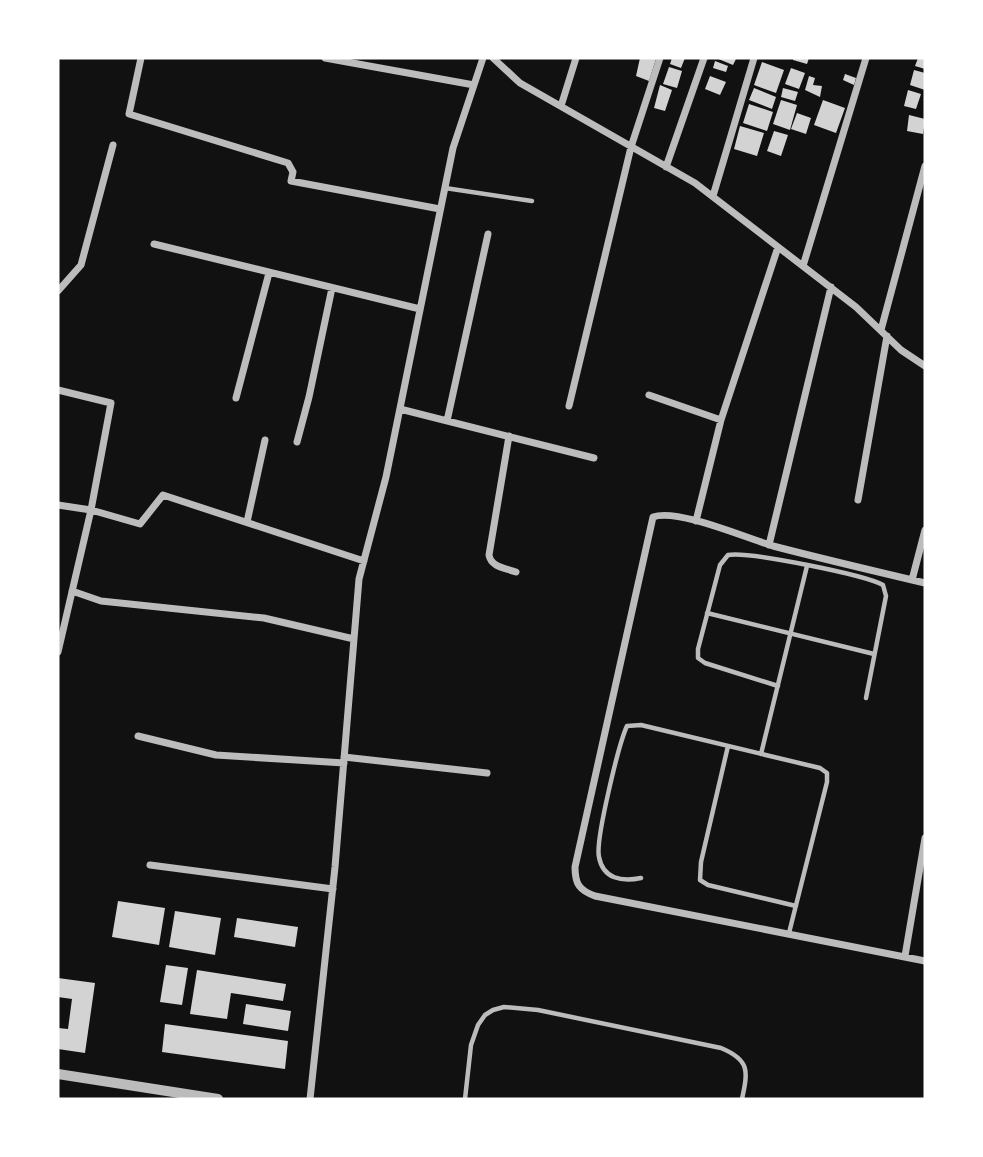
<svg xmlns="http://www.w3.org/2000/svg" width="983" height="1157" font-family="'Exo 2',sans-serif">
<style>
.building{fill:#d3d3d3}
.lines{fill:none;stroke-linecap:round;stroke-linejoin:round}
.service{stroke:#bcbcbc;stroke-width:4.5}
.minor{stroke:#bcbcbc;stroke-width:7}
.tertiary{stroke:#bcbcbc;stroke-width:10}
</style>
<rect width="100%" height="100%" fill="#111"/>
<path class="building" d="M 640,58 L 656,59 L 649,81 L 636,76 Z
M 672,58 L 685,58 L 681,68 L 670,64 Z
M 716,58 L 734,58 L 736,59 L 733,65 Z
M 793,58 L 809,58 L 807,64 L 793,60 Z
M 918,58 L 925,58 L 925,69 L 915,66 Z
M 715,61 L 728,66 L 726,72 L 713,68 Z
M 762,62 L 784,70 L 776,93 L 754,85 Z
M 669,67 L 682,71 L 677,88 L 663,84 Z
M 791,68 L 805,73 L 799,89 L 785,84 Z
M 914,70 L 925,73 L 925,90 L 910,85 Z
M 845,74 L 856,78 L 854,85 L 843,80 Z
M 710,76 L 726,82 L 720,95 L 705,89 Z
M 809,76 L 815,78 L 813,85 L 822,86 L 820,97 L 805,90 Z
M 660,85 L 672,90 L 665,111 L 654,108 Z
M 754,88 L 776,97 L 772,109 L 749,100 Z
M 783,88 L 798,92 L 795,101 L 781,97 Z
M 908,90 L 921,94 L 916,109 L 904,106 Z
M 781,100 L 797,105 L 790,130 L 773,124 Z
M 823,100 L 845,108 L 836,133 L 814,125 Z
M 749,104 L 773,112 L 767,131 L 743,123 Z
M 797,113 L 811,118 L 806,134 L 791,129 Z
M 909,115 L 925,119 L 923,134 L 907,131 Z
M 740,126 L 764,133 L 757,156 L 734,149 Z
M 774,131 L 788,135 L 781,156 L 767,151 Z
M 118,901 L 165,908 L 159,945 L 112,937 Z
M 175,911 L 221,918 L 215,955 L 169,947 Z
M 237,918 L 298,927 L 295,947 L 234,937 Z
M 166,965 L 188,968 L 182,1005 L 160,1002 Z
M 197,970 L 286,984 L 283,1001 L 231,993 L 227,1019 L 190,1014 Z
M 58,978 L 95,983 L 85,1053 L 58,1049 L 58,1028 L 68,1029 L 72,999 L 58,997 Z
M 246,1004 L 291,1011 L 288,1031 L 243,1024 Z
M 165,1024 L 288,1041 L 285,1069 L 162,1052 Z"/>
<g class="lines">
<path class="service" d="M 445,188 L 532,201
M 707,613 L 874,654
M 778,686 L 705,663 L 698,658 L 698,649 L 720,565 L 728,555 C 748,551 865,575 883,585 L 886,596 L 866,698
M 728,746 L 701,862 L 700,880 L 708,885 L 796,906
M 761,754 L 807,566
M 641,878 C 622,882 603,879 599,857 C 595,841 619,743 627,726 L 641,725 L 820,768 L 827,773 L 827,782 L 789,933
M 465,1099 L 471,1045 L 478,1025 L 485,1015 L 493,1010 L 504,1007 L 538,1010 L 721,1048 C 750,1060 748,1071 742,1099"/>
<path class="minor" d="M 141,58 L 129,114 L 288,163 L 293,172 L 291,181 L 440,209
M 325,58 L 474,85
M 493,58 L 520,83 L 695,183 L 856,307 L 901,350 L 925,366
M 561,106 L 576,58
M 666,167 L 704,58
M 713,196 L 754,58
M 154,244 L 420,309
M 803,266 L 866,58
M 58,291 L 81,265 L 113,145
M 881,330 L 925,166
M 58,390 L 111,403 L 91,510 L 58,652
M 649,395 L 721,420
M 236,398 L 269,273
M 569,406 L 631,147 L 660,58
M 400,409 L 594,458
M 447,421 L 488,234
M 509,436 L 489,555 C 491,567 505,568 516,572
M 297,442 L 309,397 L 332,288
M 858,500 L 887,336
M 58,505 L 91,510 L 140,524 L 163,495 L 364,561
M 696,521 L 721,420 L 778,247
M 247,522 L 265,440
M 769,545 L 831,287
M 912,580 L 925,530
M 925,583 C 874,571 823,559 773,546 C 746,538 677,508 653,517 L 575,867 C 575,884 579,890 595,896 L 925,961
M 72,591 L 101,601 L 264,618 L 354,639
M 138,736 L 216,755 L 344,763
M 344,757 L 487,773
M 150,865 L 333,889
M 905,956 L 925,838
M 310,1099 L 335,867 L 359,579 L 386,477 L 453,148 L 483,58"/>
<path class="tertiary" d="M 58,1074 L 218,1099"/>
</g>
<rect width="983" height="1157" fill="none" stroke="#ffffff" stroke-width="119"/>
</svg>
